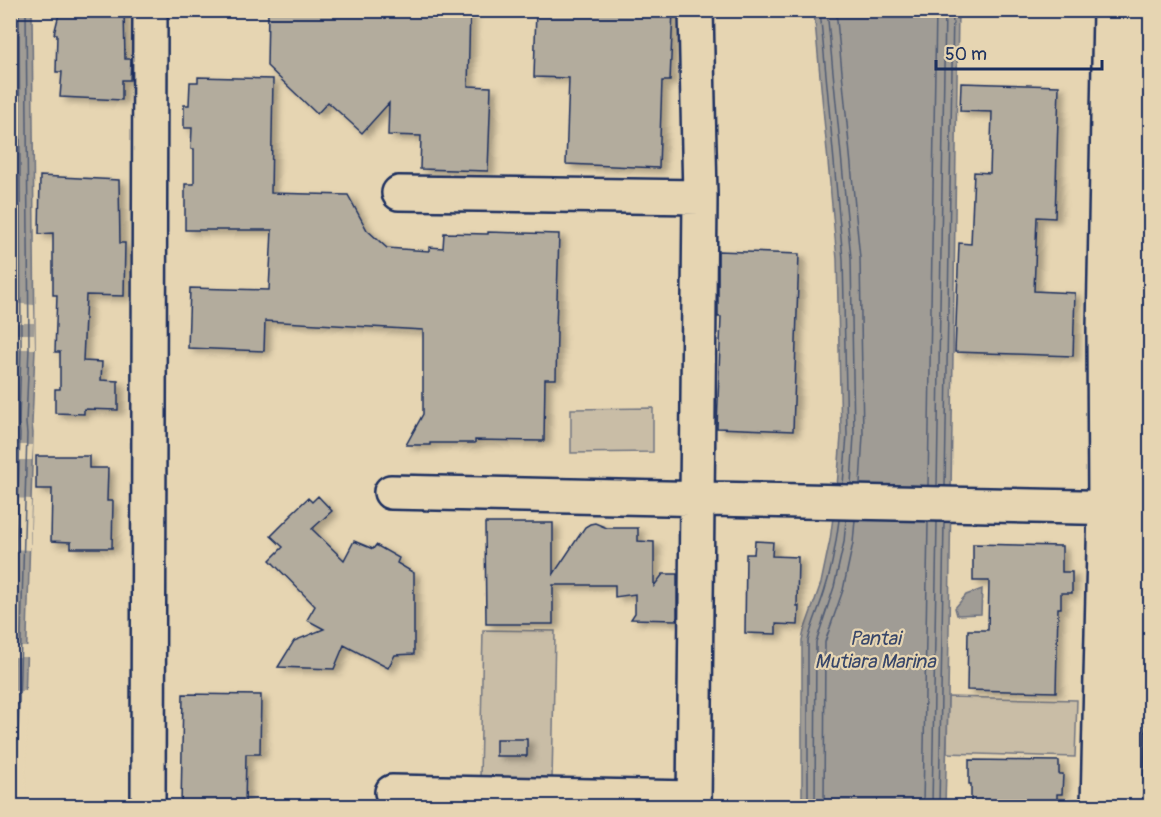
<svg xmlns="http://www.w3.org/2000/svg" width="1161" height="817" font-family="Pangolin,sans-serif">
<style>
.green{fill:#c9bda6;stroke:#727682;stroke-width:1.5}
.water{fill:#a09c95;stroke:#6b707f;stroke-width:1.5}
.pier{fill:#e6d5b2}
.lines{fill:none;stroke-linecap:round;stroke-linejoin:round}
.shore{stroke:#505b74;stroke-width:1.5}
.building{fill:#b3ac9d;stroke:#1b2f5e;stroke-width:1.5;filter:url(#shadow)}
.minor-casing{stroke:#1b2f5e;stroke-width:38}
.minor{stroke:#e6d5b2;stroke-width:33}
.labels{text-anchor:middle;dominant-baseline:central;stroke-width:4.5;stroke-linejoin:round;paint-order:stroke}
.water-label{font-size:20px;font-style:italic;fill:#364569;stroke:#e6d5b2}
</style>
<defs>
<filter id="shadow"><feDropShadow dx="6" dy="4" stdDeviation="3" flood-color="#0004"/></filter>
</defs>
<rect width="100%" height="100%" fill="#e6d5b2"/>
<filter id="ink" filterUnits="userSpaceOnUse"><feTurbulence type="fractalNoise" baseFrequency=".0167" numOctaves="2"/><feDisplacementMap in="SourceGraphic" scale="12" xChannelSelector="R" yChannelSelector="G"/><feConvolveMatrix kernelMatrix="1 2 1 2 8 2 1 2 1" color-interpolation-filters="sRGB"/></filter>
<g filter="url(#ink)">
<path class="green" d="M 653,408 L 653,452 L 571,453 L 571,409 Z
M 483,630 L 555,631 L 552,781 L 480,779 Z
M 948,697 L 1077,700 L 1075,757 L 947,753 Z"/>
<path class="water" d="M 10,11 L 32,11 L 35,349 L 32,424 L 33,433 L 22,806 L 10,806 Z
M 814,11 L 958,11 L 948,697 L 945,806 L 802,806 L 802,640 L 804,631 L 821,583 L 830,540 L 837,487 L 841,436 L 837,259 Z
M 982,589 L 981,614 L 957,615 L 955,608 L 966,595 Z"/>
<path class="pier" d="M 11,303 L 34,305 L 35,349 L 11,349 L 11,334 L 34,334 L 34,323 L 11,323 Z
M 11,445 L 33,445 L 32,460 L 11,460 Z
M 11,498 L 31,499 L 30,550 L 11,549 Z
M 11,647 L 29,647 L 29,657 L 11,657 Z
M 12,691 L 28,691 L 25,806 L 11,806 Z"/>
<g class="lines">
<path class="shore" d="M 820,10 L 843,259 L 847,435 L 843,484
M 827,10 L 851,258 L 854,435 L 851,484
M 836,10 L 860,258 L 863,435 L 860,484
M 10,97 L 12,348 L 10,394
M 928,486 L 936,10
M 937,486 L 945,10
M 945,486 L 953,10
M 10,740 L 20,434 L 19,423 L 21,348 L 19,10
M 16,806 L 27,434 L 26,423 L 29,348 L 26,10
M 808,806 L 808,641 C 812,622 821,605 826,586 C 833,565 836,542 839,520
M 815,806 L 816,642 L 834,587 L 844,542 L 846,520
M 824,806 L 825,642 L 843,590 L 853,543 L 855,520
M 923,806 L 928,522
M 932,806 L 937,522
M 939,806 L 944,522"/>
</g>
<path class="building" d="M 60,10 L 124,10 L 125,59 L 131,59 L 130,80 L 122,80 L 122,100 L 60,97 L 62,72 L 56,72 L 57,34 L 54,34 Z
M 268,10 L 470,10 L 468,86 L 491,87 L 488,171 L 420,169 L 421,136 L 388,135 L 389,103 L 362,133 L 328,102 L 317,114 L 267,66 Z
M 536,10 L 673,10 L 670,81 L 662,81 L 659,168 L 566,164 L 569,78 L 534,77 Z
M 198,77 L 273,79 L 271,193 L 348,195 L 367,230 L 387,248 L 429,251 L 429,247 L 443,248 L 444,233 L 488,234 L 488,232 L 559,234 L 556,332 L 557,332 L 556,379 L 545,379 L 544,441 L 475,440 L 475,443 L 430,443 L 430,445 L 406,445 L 423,414 L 423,330 L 265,321 L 264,351 L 188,348 L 190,288 L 269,290 L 272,230 L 185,230 L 185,184 L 194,184 L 194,149 L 191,149 L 192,128 L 184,128 L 184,105 L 189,105 L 190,82 L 198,82 Z
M 961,83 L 1059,86 L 1055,218 L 1037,217 L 1034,291 L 1075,293 L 1073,356 L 955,352 L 959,243 L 971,244 L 974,172 L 990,173 L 992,112 L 960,111 Z
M 40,176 L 119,180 L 120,243 L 125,243 L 124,296 L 86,295 L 83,361 L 102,362 L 101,380 L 118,381 L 118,410 L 84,409 L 84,414 L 55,413 L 55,389 L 60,389 L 60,352 L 55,352 L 57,295 L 53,295 L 53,233 L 39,234 Z
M 718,251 L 799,254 L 793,431 L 717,428 L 721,317 L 718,317 Z
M 36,456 L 89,456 L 89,468 L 108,468 L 107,501 L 113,501 L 112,548 L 71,548 L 71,542 L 51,541 L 52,489 L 36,489 Z
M 318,496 L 332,511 L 312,529 L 344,560 L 354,541 L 373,549 L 376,545 L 399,558 L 397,563 L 414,573 L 414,654 L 395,655 L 388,668 L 344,645 L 334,669 L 278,667 L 294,641 L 324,629 L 307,620 L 315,606 L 270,560 L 283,547 L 271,536 L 292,515 L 291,514 L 308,498 L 312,502 Z
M 485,523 L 553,523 L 553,575 L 585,527 L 590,524 L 595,523 L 607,528 L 638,528 L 638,541 L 654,542 L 654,586 L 663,574 L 677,574 L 677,620 L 631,619 L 635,613 L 635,594 L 615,597 L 615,585 L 553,585 L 553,624 L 486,624 Z
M 755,541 L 773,542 L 772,556 L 798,557 L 797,606 L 799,606 L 798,625 L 776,624 L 776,634 L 745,633 L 746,554 L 754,554 Z
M 973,544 L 1062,546 L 1062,572 L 1072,572 L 1072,593 L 1061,593 L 1061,608 L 1058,608 L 1056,692 L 967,690 L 968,630 L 988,630 L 989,581 L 973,581 Z
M 183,694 L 261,695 L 260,754 L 246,754 L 245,807 L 181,807 Z
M 496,739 L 527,739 L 527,756 L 496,756 Z
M 969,760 L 1059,761 L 1059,774 L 1063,774 L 1062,794 L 1057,794 L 1057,807 L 971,807 L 971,784 L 969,784 Z"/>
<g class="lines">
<defs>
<path id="minor" d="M 399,193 L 700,197
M 391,492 L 1127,508
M 392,792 L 694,798
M 148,806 L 150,10
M 694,806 L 700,197 L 696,10
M 1098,806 L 1105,507 L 1104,330 L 1110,10
M 1126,806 L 1132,509 L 1136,10"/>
</defs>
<use href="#minor" class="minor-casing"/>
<use href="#minor" class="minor"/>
</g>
</g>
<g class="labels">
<g class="water-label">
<text x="875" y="638">Pantai<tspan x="875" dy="23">Mutiara Marina</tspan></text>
</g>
</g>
<rect width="1161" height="817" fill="none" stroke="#e6d5b2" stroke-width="36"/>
<rect x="18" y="18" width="1125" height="781" fill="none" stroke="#1b2f5e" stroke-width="2" filter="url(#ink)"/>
<path d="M936 60v9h166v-9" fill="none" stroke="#1b2f5e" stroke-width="3"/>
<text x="945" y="60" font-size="18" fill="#1b2f5e" stroke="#e6d5b2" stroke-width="4.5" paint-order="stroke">50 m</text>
</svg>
